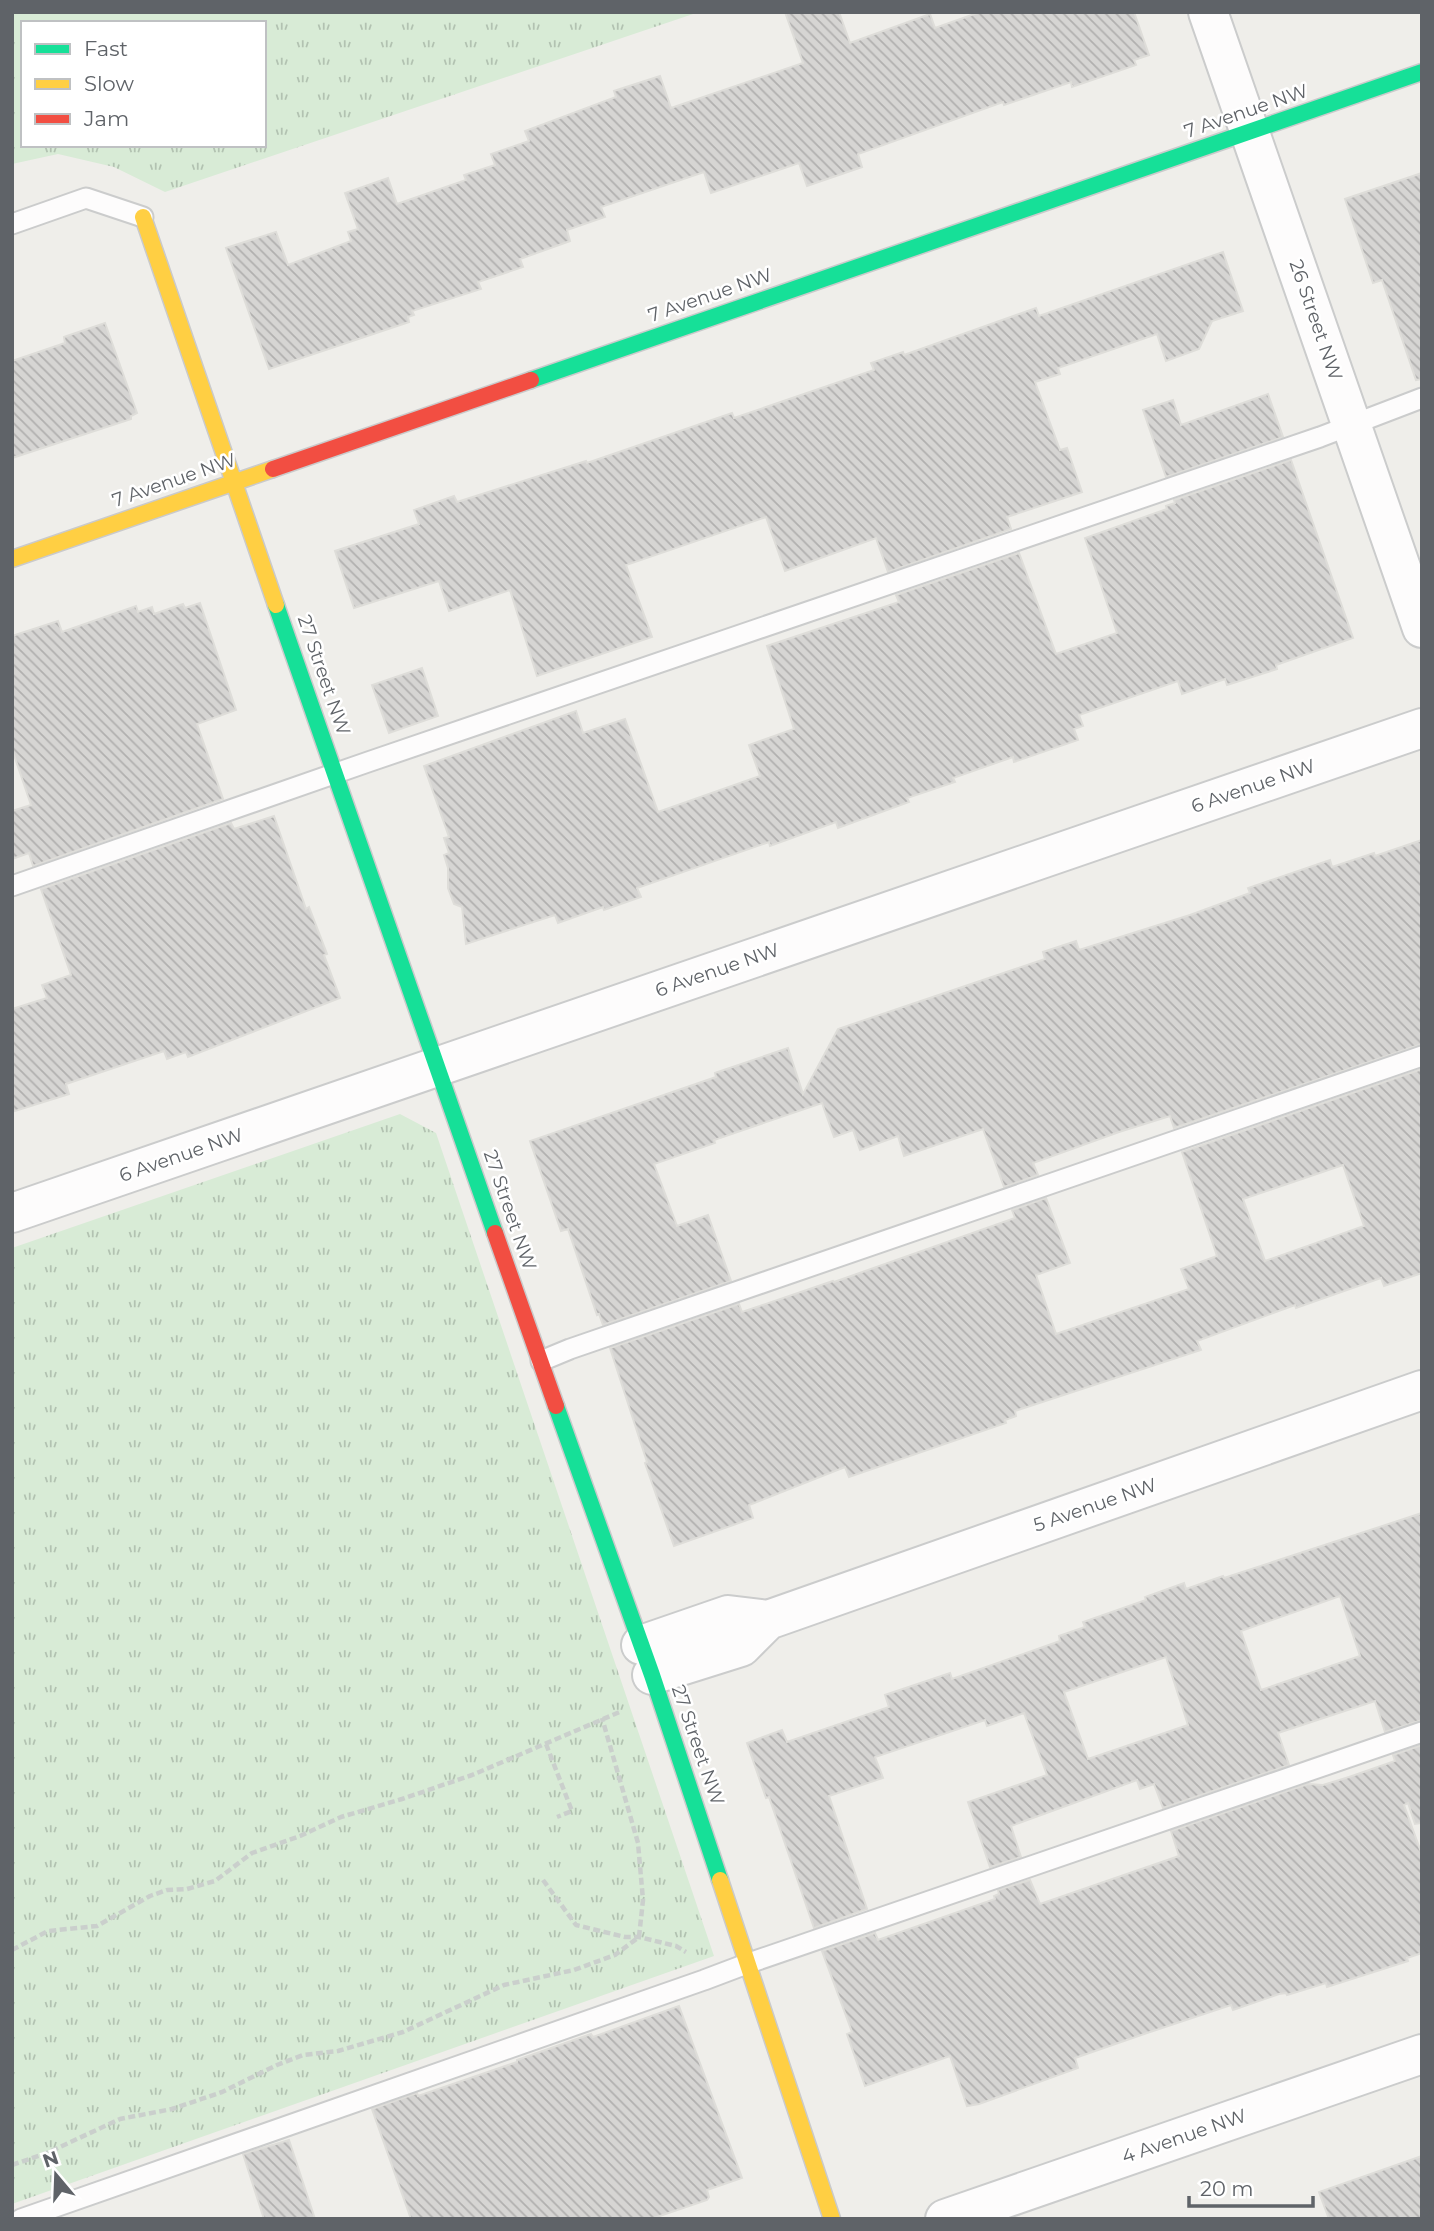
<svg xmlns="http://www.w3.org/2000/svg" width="1434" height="2231" font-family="Montserrat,sans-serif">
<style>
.park{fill:url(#park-tufts);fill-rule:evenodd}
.building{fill:url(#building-back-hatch);stroke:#deddd9;stroke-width:2;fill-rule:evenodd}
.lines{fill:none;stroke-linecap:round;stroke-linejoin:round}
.lane-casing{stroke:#cbcccc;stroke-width:23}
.street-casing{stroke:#cbcccc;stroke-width:42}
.fast-casing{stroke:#cacacb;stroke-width:19}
.slow-casing{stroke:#cacacb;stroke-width:19}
.jam-casing{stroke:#cacacb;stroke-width:19}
.path{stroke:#cacfcc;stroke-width:4.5;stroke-dasharray:7 3.5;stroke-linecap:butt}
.lane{stroke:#fdfcfc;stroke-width:19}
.street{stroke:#fdfcfc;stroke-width:38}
.fast{stroke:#16e098;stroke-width:16}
.slow{stroke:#ffcf43;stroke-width:16}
.jam{stroke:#f24e42;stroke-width:16}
.labels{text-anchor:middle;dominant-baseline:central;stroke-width:5;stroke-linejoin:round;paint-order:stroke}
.street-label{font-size:19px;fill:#5f6368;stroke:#fff}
</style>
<defs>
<pattern id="park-tufts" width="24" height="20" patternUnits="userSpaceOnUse" patternTransform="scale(1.75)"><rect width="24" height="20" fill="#d8ebd6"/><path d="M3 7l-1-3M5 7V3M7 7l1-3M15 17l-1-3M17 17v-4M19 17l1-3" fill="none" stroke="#b2c2b1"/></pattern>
<pattern id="building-back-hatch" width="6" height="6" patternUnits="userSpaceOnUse" patternTransform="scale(1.75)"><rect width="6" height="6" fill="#d6d5d3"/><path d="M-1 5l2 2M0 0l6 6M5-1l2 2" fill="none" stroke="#b1b0af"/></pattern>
</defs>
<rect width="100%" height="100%" fill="#efeeea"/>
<path class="park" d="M 12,12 L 699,12 L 165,192 L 114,167 L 58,154 L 12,164 ZM 23,23 L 264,23 L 264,145 L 23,145 Z
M 400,1114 L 436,1133 L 714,1956 L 12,2204 L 12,1248 Z"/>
<path class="building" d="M 785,12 L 839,12 L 850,43 L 930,14 L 935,28 L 980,12 L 1134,12 L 1149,55 L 1134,60 L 1136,65 L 1072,87 L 1071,82 L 1004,105 L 1003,102 L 858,154 L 862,167 L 807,186 L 799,163 L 711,193 L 704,172 L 601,207 L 605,217 L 567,230 L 570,241 L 520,259 L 523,267 L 478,282 L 481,289 L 412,311 L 414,315 L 408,317 L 409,322 L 269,369 L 226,248 L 276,232 L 288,265 L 351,241 L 348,232 L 358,229 L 345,193 L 388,178 L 397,204 L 466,180 L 464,175 L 495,165 L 491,154 L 529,141 L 525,131 L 616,97 L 614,91 L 660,76 L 671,108 L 803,63 Z
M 1422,173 L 1422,379 L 1416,380 L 1382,280 L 1373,283 L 1345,199 Z
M 1223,252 L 1243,311 L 1212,321 L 1199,349 L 1166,361 L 1157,334 L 1058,368 L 1060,374 L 1035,382 L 1060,450 L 1067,448 L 1082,492 L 1007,517 L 1011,529 L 888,572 L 876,538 L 785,571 L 766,517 L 626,565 L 652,637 L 537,676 L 510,590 L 449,611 L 439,581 L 354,608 L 335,551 L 419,524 L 414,510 L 454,496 L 457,502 L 586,461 L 587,463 L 732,413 L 734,418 L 874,370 L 871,363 L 903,352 L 904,355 L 1036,308 L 1039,316 Z
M 105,323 L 137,413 L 131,416 L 131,419 L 12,458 L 12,361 L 65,343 L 64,337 Z
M 1268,394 L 1283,437 L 1166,477 L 1143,410 L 1173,400 L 1181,425 Z
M 1291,460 L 1353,638 L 1276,665 L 1277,669 L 1227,685 L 1225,679 L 1182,694 L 1178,681 L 1079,715 L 1083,726 L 1074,729 L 1078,740 L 1014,762 L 1013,757 L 953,778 L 955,782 L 907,798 L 909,802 L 838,828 L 836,822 L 770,846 L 769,842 L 637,888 L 641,897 L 604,910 L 603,907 L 558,923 L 555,915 L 466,944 L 462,907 L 454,904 L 448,888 L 448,868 L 444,855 L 449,853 L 444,838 L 449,837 L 424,766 L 576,711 L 583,733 L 625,719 L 658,812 L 760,776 L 749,745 L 794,729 L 767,646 L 899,602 L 896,595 L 1019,553 L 1056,654 L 1117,633 L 1085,538 L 1167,509 L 1166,506 L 1175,503 L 1174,500 Z
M 200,603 L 236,710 L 197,724 L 223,799 L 33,866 L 29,853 L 12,859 L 12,811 L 31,805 L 12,749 L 12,636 L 58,621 L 62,632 L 136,606 L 138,612 L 152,607 L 154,614 L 183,604 L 185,608 Z
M 422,668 L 438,716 L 389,733 L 372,685 Z
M 274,816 L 306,909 L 309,907 L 327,954 L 324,955 L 340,998 L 188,1057 L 186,1052 L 167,1059 L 164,1051 L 66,1084 L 69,1094 L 12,1112 L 12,1009 L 47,998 L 42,985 L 71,975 L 41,889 L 231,823 L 234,829 Z
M 1422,840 L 1422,1044 L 1174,1128 L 1170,1116 L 1119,1132 L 1033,1163 L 1038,1175 L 1004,1187 L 983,1129 L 904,1156 L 898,1136 L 860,1150 L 853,1130 L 834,1137 L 822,1103 L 714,1140 L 715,1143 L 654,1164 L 677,1226 L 708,1215 L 731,1281 L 603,1325 L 599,1314 L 597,1315 L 568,1229 L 561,1231 L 530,1141 L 716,1077 L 715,1073 L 788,1048 L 803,1094 L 838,1029 L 1045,959 L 1043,952 L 1076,941 L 1079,950 L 1190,915 L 1250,893 L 1248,888 L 1330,860 L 1332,867 L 1374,853 L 1375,856 Z
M 1422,1069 L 1422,1273 L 1384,1286 L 1381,1278 L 1296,1308 L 1295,1305 L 1197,1341 L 1201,1350 L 1015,1411 L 1016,1416 L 1005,1420 L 1006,1423 L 849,1477 L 845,1467 L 749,1505 L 753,1518 L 674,1546 L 645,1463 L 647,1462 L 610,1348 L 739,1304 L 742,1312 L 833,1281 L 834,1282 L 1015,1218 L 1012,1210 L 1046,1198 L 1070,1263 L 1036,1275 L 1056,1334 L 1189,1289 L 1181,1269 L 1217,1256 L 1182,1152 ZM 1343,1165 L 1364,1226 L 1265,1261 L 1243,1199 Z
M 1422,1513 L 1422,1720 L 1385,1732 L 1375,1701 L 1278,1733 L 1289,1765 L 1163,1808 L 1154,1784 L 1140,1789 L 1137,1780 L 1011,1826 L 1021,1857 L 990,1867 L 968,1802 L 1047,1775 L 1024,1713 L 987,1726 L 985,1720 L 875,1757 L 883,1778 L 829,1796 L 867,1909 L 814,1928 L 769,1797 L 766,1798 L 747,1743 L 782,1730 L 787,1742 L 889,1707 L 885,1695 L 950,1673 L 952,1679 L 1060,1641 L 1059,1636 L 1085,1627 L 1083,1622 L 1146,1600 L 1145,1597 L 1184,1583 L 1186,1589 L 1223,1576 L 1224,1578 ZM 1340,1596 L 1360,1656 L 1261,1690 L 1241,1631 ZM 1166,1657 L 1188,1725 L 1088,1759 L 1064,1692 Z
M 1422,1745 L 1422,1823 L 1415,1824 L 1408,1803 L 1404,1805 L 1422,1855 L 1422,1953 L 1407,1958 L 1408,1961 L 1327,1987 L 1326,1983 L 1287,1995 L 1286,1993 L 1279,1994 L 1233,2010 L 1231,2005 L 1147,2033 L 1075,2058 L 1078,2068 L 979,2104 L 967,2106 L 950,2056 L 865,2086 L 847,2034 L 852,2032 L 822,1951 L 875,1933 L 878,1940 L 995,1899 L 994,1896 L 999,1894 L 998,1890 L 1030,1880 L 1040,1904 L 1179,1856 L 1171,1831 L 1308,1784 L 1323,1785 L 1349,1777 L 1395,1761 L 1393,1755 Z
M 679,2006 L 742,2178 L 707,2190 L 709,2197 L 707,2200 L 651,2219 L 411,2219 L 372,2109 L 417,2093 L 418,2096 L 517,2062 L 517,2060 L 591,2034 L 593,2037 Z
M 289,2140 L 315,2219 L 264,2219 L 243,2154 Z
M 1422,2156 L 1422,2219 L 1329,2219 L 1319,2192 Z"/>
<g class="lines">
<defs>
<path id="lane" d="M 12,224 L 86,198 L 143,217
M 12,886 L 368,762 L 1320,437 L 1422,398
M 541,1361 L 570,1349 L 1422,1056
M 21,2219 L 704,1980 L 749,1963 L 1422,1732"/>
<path id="street" d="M 1208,12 L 1422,628
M 12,1213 L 1422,728
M 641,1645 L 728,1615 L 768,1620
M 652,1675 L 741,1647 L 768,1620 L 1422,1390
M 945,2219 L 1422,2054"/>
<path id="fast" d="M 531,380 L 1422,72
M 276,605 L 495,1233
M 556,1406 L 652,1675 L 720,1880"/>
<path id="slow" d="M 143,217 L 276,605
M 12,559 L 273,469
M 720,1880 L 832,2219"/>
<path id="jam" d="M 273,469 L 531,380
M 495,1233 L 556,1406"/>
</defs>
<use href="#lane" class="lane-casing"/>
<use href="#street" class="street-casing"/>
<use href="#fast" class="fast-casing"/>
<use href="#slow" class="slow-casing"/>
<use href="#jam" class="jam-casing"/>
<path class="path" d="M 546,1744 L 572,1811 L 557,1817
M 543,1880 L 576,1925 L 625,1937 L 639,1937 L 676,1946 L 686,1952
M 12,1950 L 48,1931 L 97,1926 L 150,1896 L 167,1890 L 187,1889 L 215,1881 L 252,1853 L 300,1836 L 341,1817 L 402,1799 L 472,1775 L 622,1711
M 12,2165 L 47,2153 L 120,2119 L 172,2109 L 222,2092 L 277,2065 L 303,2055 L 338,2051 L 403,2032 L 504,1985 L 574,1970 L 615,1955 L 639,1937 L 643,1900 L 638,1843 L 602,1718"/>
<use href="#lane" class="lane"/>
<use href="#street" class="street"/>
<use href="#fast" class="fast"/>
<use href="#slow" class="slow"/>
<use href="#jam" class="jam"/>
</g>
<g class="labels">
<g class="street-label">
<text transform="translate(1246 111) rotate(-19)">7 Avenue NW</text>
<text transform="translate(710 295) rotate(-19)">7 Avenue NW</text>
<text transform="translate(1316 320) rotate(71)">26 Street NW</text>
<text transform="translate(174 480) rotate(-19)">7 Avenue NW</text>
<text transform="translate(324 675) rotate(71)">27 Street NW</text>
<text transform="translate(1253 786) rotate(-19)">6 Avenue NW</text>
<text transform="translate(717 970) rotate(-19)">6 Avenue NW</text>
<text transform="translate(181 1155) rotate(-19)">6 Avenue NW</text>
<text transform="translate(510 1210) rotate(71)">27 Street NW</text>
<text transform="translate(1095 1505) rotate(-19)">5 Avenue NW</text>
<text transform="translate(698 1745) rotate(71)">27 Street NW</text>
<text transform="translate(1184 2136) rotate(-19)">4 Avenue NW</text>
</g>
</g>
<rect width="1434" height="2231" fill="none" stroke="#5f6368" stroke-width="28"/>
<rect x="21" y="21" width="245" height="126" fill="#ffffff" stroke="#bfc1c3" stroke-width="2"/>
<rect x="35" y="44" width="35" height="10" fill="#16e098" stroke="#bfc1c3" stroke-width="2"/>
<text x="84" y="56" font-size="21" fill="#5f6368">Fast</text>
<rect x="35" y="79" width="35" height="10" fill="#ffcf43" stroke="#bfc1c3" stroke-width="2"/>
<text x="84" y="91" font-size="21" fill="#5f6368">Slow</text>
<rect x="35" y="114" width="35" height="10" fill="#f24e42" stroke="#bfc1c3" stroke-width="2"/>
<text x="84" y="126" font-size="21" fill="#5f6368">Jam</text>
<g transform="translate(56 2175) rotate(341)" stroke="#ffffff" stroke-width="5" paint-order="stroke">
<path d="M0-5L12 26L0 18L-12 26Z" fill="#5f6368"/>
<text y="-10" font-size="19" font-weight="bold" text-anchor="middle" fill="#5f6368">N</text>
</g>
<path d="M1189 2196v10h124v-10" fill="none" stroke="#5f6368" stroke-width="3.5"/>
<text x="1200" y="2196" font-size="21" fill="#5f6368" stroke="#ffffff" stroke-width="5" paint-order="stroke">20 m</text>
</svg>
